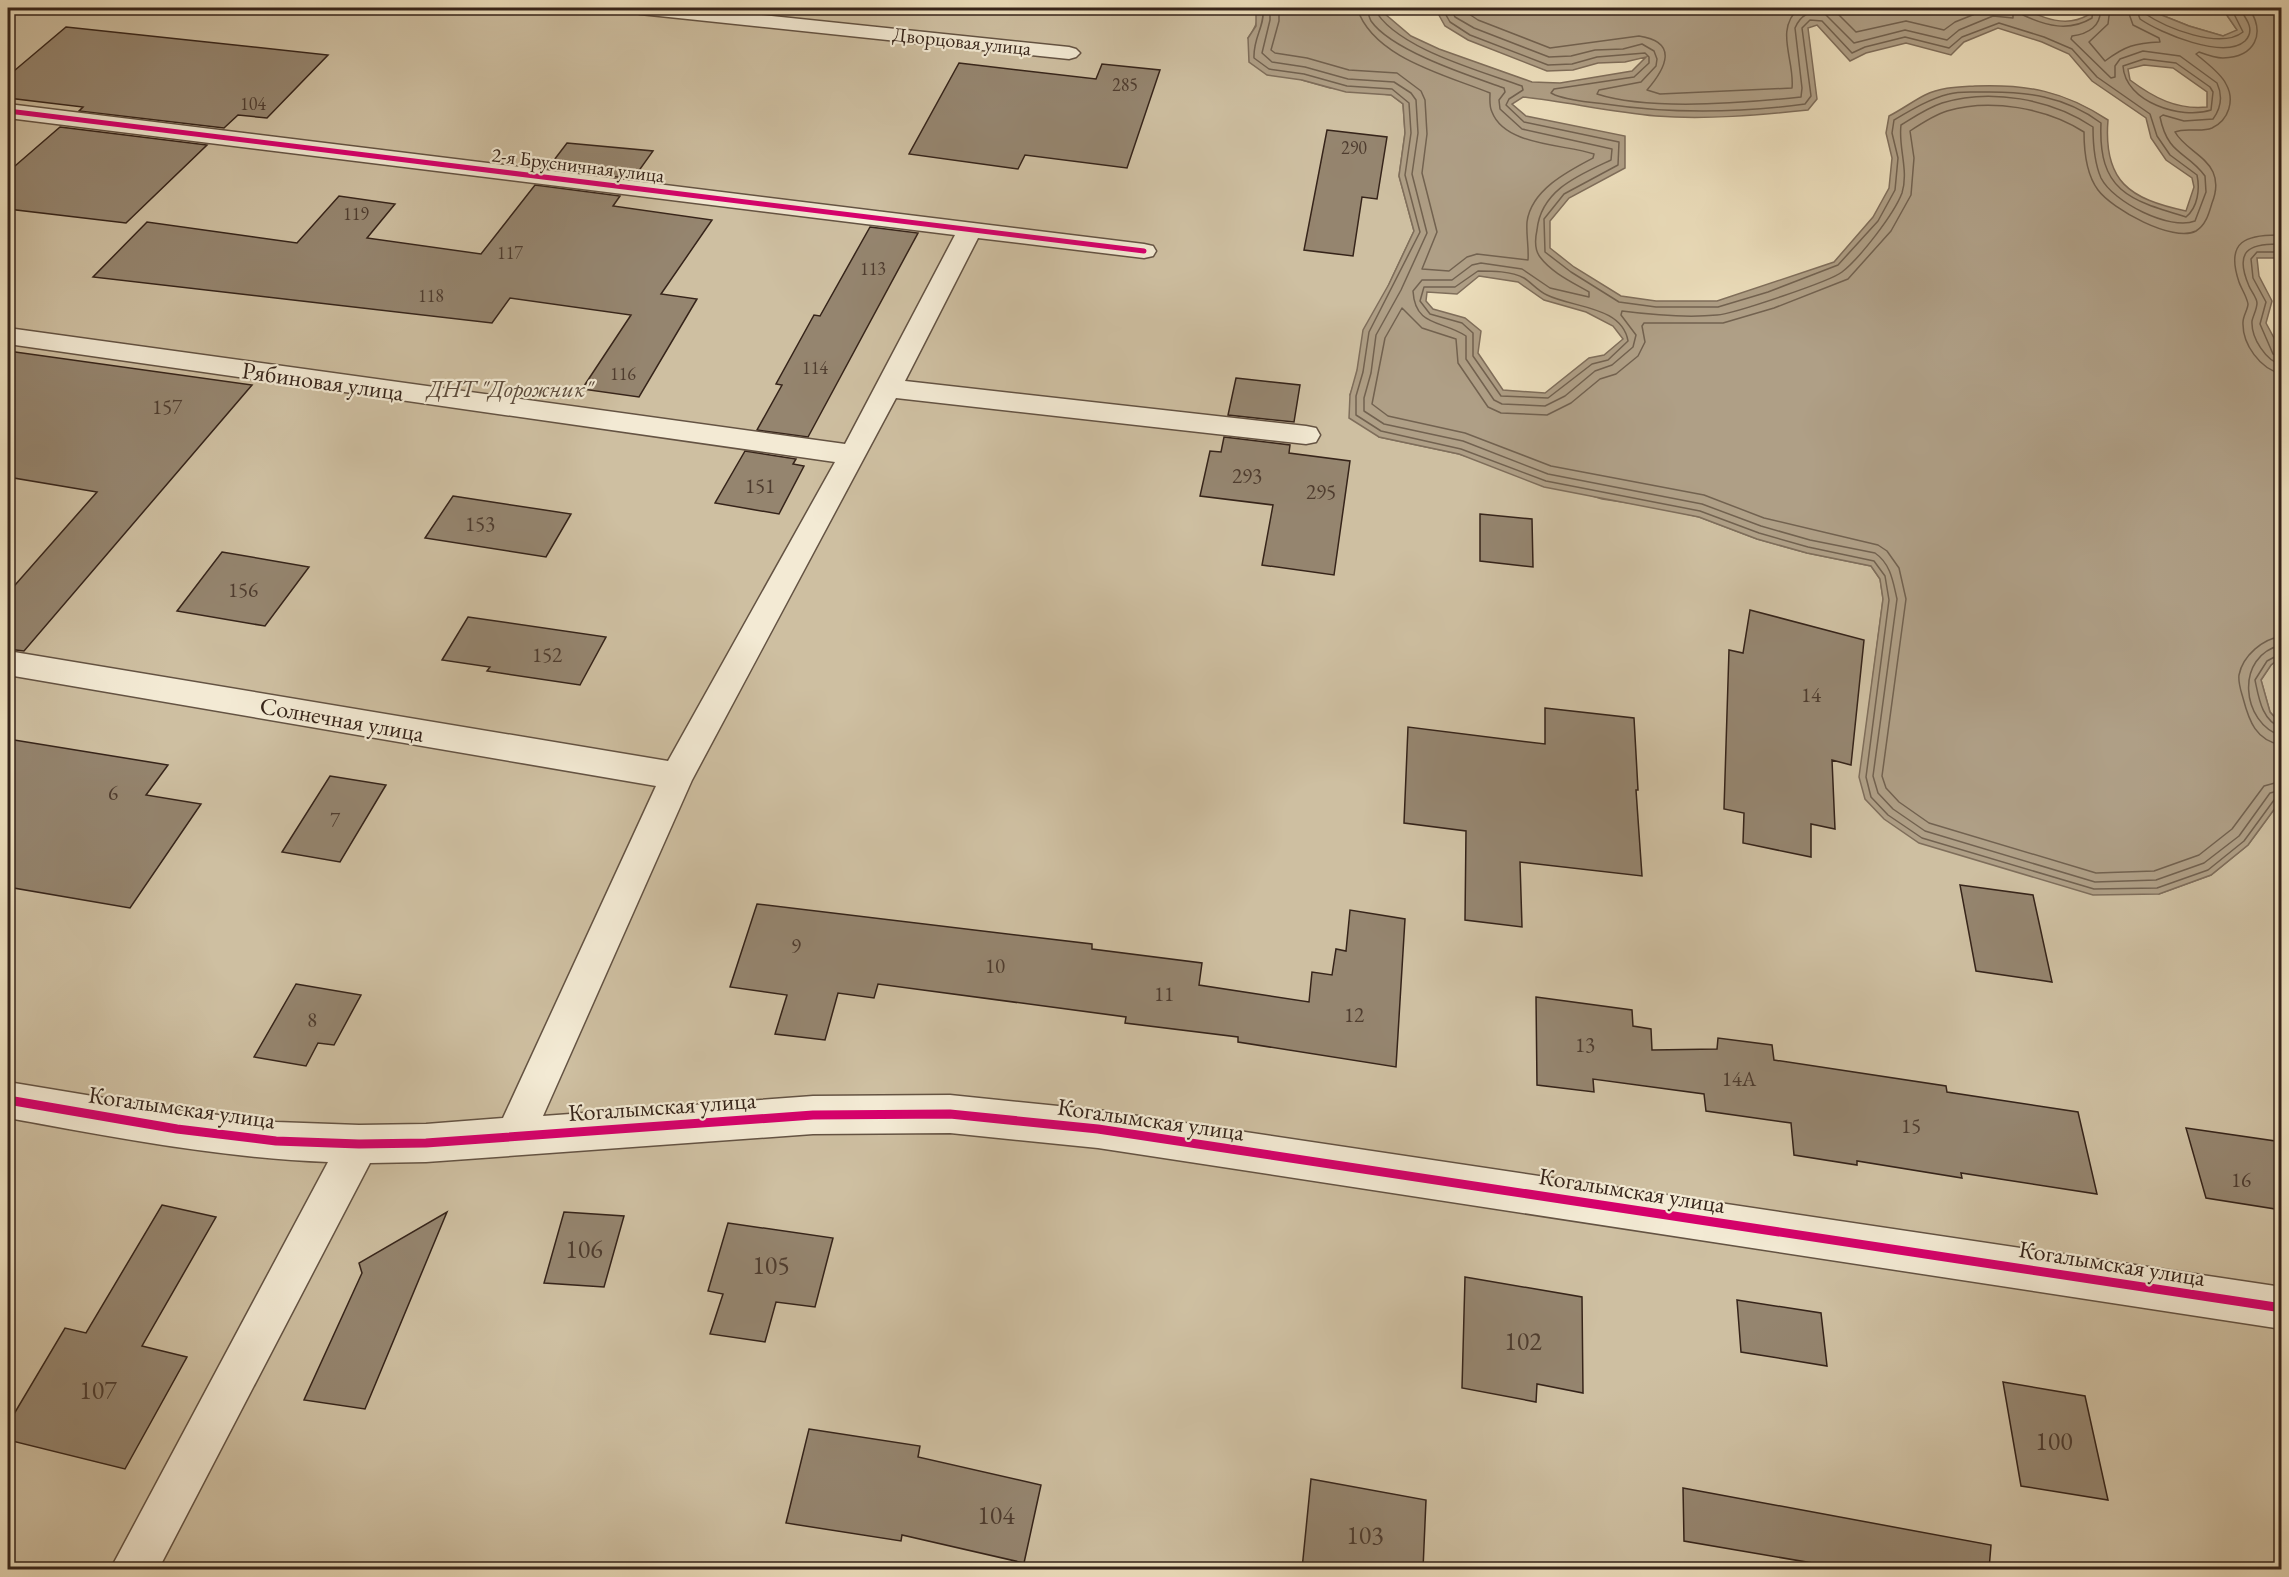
<svg xmlns="http://www.w3.org/2000/svg" width="2289" height="1577" font-family="'EB Garamond',serif">
<style>
.green{fill:#cebfa1;stroke:#82725e;stroke-width:1.5}
.water{fill:#af9f86;stroke:#7f6e5b;stroke-width:1.5;fill-rule:evenodd}
.lines{fill:none;stroke-linecap:round;stroke-linejoin:round}
.shore{stroke:#726250;stroke-width:1.5}
.building{fill:#95856f;stroke:#36241a;stroke-width:1.5}
.minor-casing{stroke:#645343;stroke-width:3}
.minor{fill:#f3ead4;fill-rule:evenodd}
.cycleway-far1-casing{stroke:#f3ead4;stroke-width:8}
.cycleway-casing{stroke:#f3ead4;stroke-width:13}
.cycleway-far1{stroke:#d6006c;stroke-width:5}
.cycleway{stroke:#d6006c;stroke-width:9}
.labels{text-anchor:middle;dominant-baseline:central;stroke-width:4.5;stroke-linejoin:round;paint-order:stroke}
.far-number-label{font-size:18px;fill:#4e3c2f}
.far-street-label{font-size:20px;fill:#36241a;stroke:#f3ead4}
.number-label{font-size:21px;fill:#4e3c2f}
.street-label{font-size:24px;fill:#36241a;stroke:#f3ead4}
.park-label{font-size:24px;font-style:italic;fill:#5c4b3c;stroke:#f3ead4}
.near-number-label{font-size:26px;fill:#4e3c2f}
</style>
<rect width="100%" height="100%" fill="#eddfbd"/>
<filter id="stains"><feTurbulence type="fractalNoise" baseFrequency=".00333" numOctaves="4"/><feColorMatrix values="0 0 0 0 .2 0 0 0 0 .09 0 0 0 0 .02 0 0 0 .5 -.17"/></filter>
<radialGradient id="worn" r=".72"><stop offset=".6" stop-color="#630" stop-opacity="0"/><stop offset="1" stop-color="#630" stop-opacity=".3"/></radialGradient>
<path class="green" d="M 8,8 L 1256,8 C 1260,20 1255,28 1248,38 L 1302,80 L 1330,88 L 1391,95 L 1403,104 L 1405,133 L 1399,176 L 1414,231 L 1389,284 L 1350,395 L 1379,437 L 1459,454 L 1602,499 L 1656,507 L 1699,517 L 1757,539 L 1807,553 L 1871,566 L 1880,579 L 1883,599 L 1860,777 L 2159,894 L 2211,875 L 2248,845 L 2281,800 L 2281,1569 L 8,1570 Z
M 2144,8 L 2229,8 L 2224,11 L 2238,31 L 2223,36 L 2189,26 Z
M 2281,657 L 2281,724 L 2270,712 L 2261,680 L 2271,665 Z"/>
<path class="water" d="M 1256,8 L 1378,8 L 1411,36 L 1439,49 L 1532,82 L 1560,83 L 1632,71 L 1646,57 L 1625,62 L 1598,63 L 1573,70 L 1547,71 L 1468,40 L 1445,26 L 1435,8 L 2022,8 C 2043,18 2066,28 2088,15 L 2086,8 L 2144,8 L 2189,26 L 2223,36 L 2237,30 L 2224,11 L 2229,8 L 2281,8 L 2281,258 L 2257,258 L 2259,276 L 2272,301 L 2266,323 L 2282,353 L 2281,657 L 2271,665 L 2261,680 L 2270,712 L 2281,724 L 2281,800 L 2248,845 L 2211,875 L 2159,894 L 2093,895 L 1919,843 L 1884,819 L 1865,799 L 1859,777 L 1883,599 L 1880,579 L 1871,566 L 1807,553 L 1757,539 L 1699,517 L 1544,487 L 1459,454 L 1379,437 L 1349,418 L 1350,395 L 1357,370 L 1363,330 L 1389,284 L 1414,231 L 1399,176 L 1405,133 L 1403,104 L 1391,95 L 1346,92 L 1302,80 L 1267,75 L 1249,62 L 1248,38 L 1256,26 ZM 1817,25 L 1850,61 L 1866,53 L 1906,43 L 1951,55 L 1964,42 L 1998,28 L 2042,42 L 2069,54 L 2092,81 L 2146,118 L 2151,138 L 2166,160 L 2192,178 L 2194,187 L 2186,211 C 2129,199 2103,181 2108,120 C 2064,91 2027,84 1975,86 C 1958,87 1941,87 1925,95 C 1913,101 1901,110 1889,116 L 1886,133 L 1892,158 L 1889,188 L 1873,217 L 1834,262 L 1717,301 L 1656,301 L 1621,296 L 1574,267 L 1550,248 L 1550,221 L 1569,198 L 1625,168 L 1625,136 L 1526,116 L 1512,104 L 1523,97 C 1567,102 1611,112 1656,116 C 1706,120 1759,115 1808,110 L 1817,99 L 1808,28 ZM 2144,65 L 2173,68 L 2207,92 L 2207,107 C 2177,110 2154,98 2130,80 L 2128,69 ZM 1479,276 L 1518,282 L 1544,300 L 1586,312 L 1613,326 L 1623,339 L 1604,355 L 1589,358 L 1545,393 L 1503,390 L 1478,353 L 1481,331 L 1465,318 L 1433,309 L 1426,301 L 1427,292 L 1457,294 Z"/>
<g class="lines">
<path class="shore" d="M 1263,8 C 1265,27 1253,37 1254,58 L 1269,69 L 1304,74 L 1347,86 L 1392,89 L 1409,103 L 1411,133 L 1405,175 L 1420,232 L 1369,332 L 1363,372 L 1356,396 L 1356,415 L 1381,431 L 1461,449 L 1546,481 L 1700,511 L 1759,533 L 1808,547 L 1874,561 L 1885,576 L 1889,600 L 1866,777 L 1871,797 L 1888,815 L 1922,838 L 2094,889 L 2157,888 L 2208,870 L 2244,841 L 2274,800 L 2282,797
M 1270,8 L 1270,20 L 1262,53 L 1272,62 L 1305,67 L 1348,79 L 1394,82 L 1411,93 L 1416,100 L 1418,133 L 1412,174 L 1427,233 L 1401,290 L 1376,335 L 1371,373 L 1364,398 L 1364,411 L 1384,424 L 1463,441 L 1548,474 L 1702,504 L 1761,526 L 1810,540 L 1875,553 C 1891,564 1893,582 1897,599 L 1873,776 L 1878,793 L 1893,809 L 1925,831 L 2095,882 L 2156,880 L 2204,863 L 2239,836 L 2270,793 L 2282,790
M 1279,8 L 1279,21 L 1271,50 L 1275,53 L 1307,58 L 1349,70 L 1397,73 L 1421,91 L 1425,100 L 1427,134 L 1422,173 L 1437,232 L 1422,269 L 1449,271 L 1467,257 L 1477,254 L 1528,260 C 1529,247 1526,235 1527,222 C 1531,190 1568,171 1593,158 L 1594,154 C 1564,144 1505,146 1492,112 C 1489,106 1490,99 1490,93 C 1446,75 1373,58 1357,8
M 1366,8 C 1368,12 1369,17 1371,21 C 1392,51 1470,76 1504,88 L 1505,92 L 1499,100 L 1500,109 L 1522,129 L 1612,149 L 1611,160 C 1579,175 1541,190 1537,230 C 1535,239 1534,249 1540,257 C 1552,273 1572,282 1589,292 L 1589,297 L 1550,288 L 1522,269 L 1481,263 L 1472,265 L 1452,280 L 1422,280 L 1413,291 C 1415,327 1442,320 1466,336 L 1466,359 L 1494,400 L 1502,404 L 1545,406 L 1565,396 L 1595,371 L 1612,365 L 1633,347 L 1636,335 L 1621,315 L 1622,311 C 1653,315 1686,318 1717,315 C 1733,314 1831,281 1842,272 C 1860,258 1894,214 1902,193 C 1909,170 1898,147 1901,125 C 1914,117 1927,108 1942,103 C 1990,88 2052,99 2093,127 C 2093,144 2094,162 2101,178 C 2113,202 2170,231 2195,221 L 2206,192 L 2205,176 C 2187,151 2168,156 2160,117 L 2163,115 L 2184,121 L 2213,119 C 2221,108 2223,96 2217,83 L 2180,56 L 2143,51 L 2120,59 L 2115,66 L 2115,77 L 2111,78 L 2071,39 L 2072,36 C 2088,34 2102,26 2100,8
M 1374,8 C 1394,48 1481,71 1522,86 L 1523,90 L 1509,99 L 1506,105 L 1524,122 L 1619,142 L 1618,165 L 1564,194 L 1544,219 L 1545,252 L 1571,272 L 1619,302 L 1656,307 L 1718,307 L 1768,292 L 1838,265 L 1878,221 L 1895,190 L 1898,158 L 1892,133 L 1894,120 C 1911,110 1929,99 1949,94 C 1959,91 1970,92 1981,92 C 2025,91 2065,96 2101,123 C 2098,191 2129,200 2186,217 C 2198,207 2200,189 2197,175 L 2170,155 L 2157,136 L 2150,114 L 2097,77 L 2072,49 L 2044,37 L 1999,23 L 1962,37 L 1949,48 L 1905,37 L 1865,47 L 1852,53 L 1822,21 L 1810,20 L 1802,28 L 1811,96 L 1805,104 C 1738,113 1672,114 1605,104 C 1588,102 1571,101 1555,95 L 1551,93 L 1554,89 L 1634,77 L 1649,63 L 1649,57 L 1645,53 L 1597,57 L 1572,64 L 1548,65 L 1470,35 L 1450,22 L 1442,8
M 1450,8 L 1455,17 L 1474,28 L 1549,57 L 1571,56 L 1595,50 L 1623,49 L 1642,44 L 1654,51 L 1657,59 L 1656,66 L 1641,82 L 1599,90 L 1597,94 C 1649,111 1745,103 1801,97 L 1802,88 L 1795,28 C 1800,16 1810,9 1824,13 L 1854,43 L 1905,30 L 1947,40 L 1959,30 L 1993,16 L 2013,18 L 2013,8
M 1460,8 L 1478,20 L 1550,48 L 1639,36 C 1679,42 1666,68 1647,90 L 1660,94 L 1792,88 C 1795,60 1774,30 1799,8
M 1832,8 L 1856,32 L 1906,21 L 1944,30 L 1955,22 L 1990,8
M 2021,8 L 2023,15 C 2046,26 2069,32 2092,18 L 2093,8
M 2110,8 L 2108,24 L 2089,42 L 2105,61 C 2125,46 2135,43 2160,42 L 2159,38 L 2133,25 L 2127,8
M 2136,8 L 2140,19 C 2160,33 2224,60 2245,41 C 2256,30 2246,18 2239,8
M 2143,8 L 2144,13 C 2166,28 2220,50 2243,32 L 2231,8
M 2249,8 C 2266,34 2255,57 2223,58 C 2215,58 2207,55 2199,52 L 2196,54 C 2205,62 2221,73 2226,84 C 2235,100 2229,120 2212,128 C 2200,133 2186,127 2175,132 C 2184,148 2205,155 2213,172 C 2218,183 2216,193 2212,203 C 2209,213 2206,225 2196,231 C 2173,243 2112,209 2098,190 C 2086,174 2084,151 2084,132 C 2047,108 1990,98 1947,111 C 1934,115 1922,123 1910,131 L 1914,158 L 1911,195 L 1891,231 L 1848,279 L 1774,308 L 1723,323 L 1644,323 L 1642,326 L 1645,342 L 1638,356 L 1616,374 L 1600,379 L 1571,403 L 1547,415 L 1501,413 L 1488,407 L 1458,363 L 1456,339 L 1422,328 L 1402,308 L 1385,338 L 1372,404 L 1388,416 L 1465,433 L 1551,466 L 1704,495 L 1764,518 L 1878,545 L 1887,551 L 1899,568 L 1906,599 L 1882,776 L 1886,788 L 1899,802 L 1929,823 L 2096,873 L 2154,871 L 2199,855 L 2232,829 L 2264,786 L 2282,781
M 2144,59 L 2176,63 L 2210,87 L 2213,92 L 2211,110 C 2181,120 2125,102 2123,66 Z
M 2282,235 C 2246,234 2225,241 2239,282 C 2241,288 2247,297 2248,304 C 2248,309 2243,316 2243,322 C 2242,344 2260,369 2282,374
M 2282,244 C 2248,243 2234,251 2249,286 C 2251,291 2257,298 2257,303 C 2257,309 2253,316 2252,321 C 2251,338 2266,361 2282,365
M 2282,252 L 2257,252 L 2251,259 L 2253,278 L 2266,302 L 2260,324 L 2273,354 L 2282,357
M 1478,271 C 1492,271 1511,271 1524,278 C 1532,283 1538,291 1547,295 C 1573,308 1622,306 1628,341 L 1608,360 L 1592,364 L 1548,398 L 1501,396 L 1473,356 L 1473,333 L 1462,323 L 1430,314 L 1420,301 L 1424,287 L 1455,287 Z
M 2282,636 C 2263,639 2243,655 2239,675 C 2238,683 2241,691 2243,698 C 2249,721 2256,741 2282,745
M 2282,645 C 2234,655 2241,724 2282,736
M 2282,653 L 2267,661 L 2255,680 C 2259,699 2262,721 2282,728"/>
</g>
<path class="building" d="M 66,27 L 328,55 L 267,118 L 238,115 L 224,128 L 79,111 L 83,107 L 8,98 L 8,76 Z
M 959,63 L 1096,79 L 1102,64 L 1160,70 L 1127,168 L 1025,155 L 1018,169 L 909,154 Z
M 60,127 L 207,145 L 126,223 L 8,209 L 8,172 Z
M 1327,130 L 1387,137 L 1377,199 L 1362,197 L 1353,256 L 1304,250 Z
M 567,143 L 653,151 L 633,179 L 548,168 Z
M 535,185 L 620,196 L 613,206 L 712,220 L 661,294 L 697,299 L 639,397 L 582,389 L 631,315 L 510,298 L 492,323 L 93,277 L 147,222 L 297,243 L 339,196 L 395,204 L 367,238 L 481,254 Z
M 870,227 L 918,233 L 808,437 L 757,430 L 782,385 L 776,384 L 814,315 L 820,316 Z
M 8,351 L 252,385 L 24,651 L 8,649 L 8,593 L 97,492 L 8,477 Z
M 1236,378 L 1300,385 L 1294,422 L 1228,415 Z
M 1224,437 L 1290,445 L 1289,453 L 1350,461 L 1334,575 L 1262,565 L 1273,505 L 1200,496 L 1210,451 L 1221,452 Z
M 745,451 L 796,459 L 793,464 L 804,466 L 779,514 L 715,503 Z
M 453,496 L 571,514 L 546,557 L 425,538 Z
M 1480,514 L 1532,519 L 1533,567 L 1480,561 Z
M 222,552 L 309,567 L 265,626 L 177,611 Z
M 1750,610 L 1864,640 L 1851,765 L 1832,760 L 1835,829 L 1811,824 L 1811,857 L 1743,843 L 1744,813 L 1724,809 L 1729,650 L 1743,653 Z
M 468,617 L 606,637 L 580,685 L 487,671 L 490,667 L 442,660 Z
M 1545,708 L 1634,718 L 1638,790 L 1636,790 L 1642,876 L 1520,862 L 1522,927 L 1465,920 L 1466,831 L 1404,823 L 1408,727 L 1545,744 Z
M 8,739 L 168,765 L 146,795 L 201,804 L 130,908 L 8,887 Z
M 330,776 L 386,785 L 340,862 L 282,852 Z
M 1960,885 L 2033,895 L 2052,982 L 1976,971 Z
M 757,904 L 1092,944 L 1092,949 L 1202,963 L 1199,985 L 1309,1002 L 1312,972 L 1332,975 L 1336,949 L 1346,951 L 1350,910 L 1405,919 L 1396,1067 L 1238,1042 L 1238,1037 L 1125,1023 L 1126,1017 L 878,984 L 874,998 L 838,993 L 825,1040 L 775,1034 L 787,995 L 730,987 Z
M 296,984 L 361,995 L 334,1045 L 318,1043 L 306,1066 L 254,1057 Z
M 1536,997 L 1632,1010 L 1633,1026 L 1651,1029 L 1652,1050 L 1717,1049 L 1718,1038 L 1772,1045 L 1774,1060 L 1946,1086 L 1947,1092 L 2078,1112 L 2097,1194 L 1961,1173 L 1962,1178 L 1857,1161 L 1857,1165 L 1794,1155 L 1791,1123 L 1706,1111 L 1704,1094 L 1593,1079 L 1594,1092 L 1537,1085 Z
M 2186,1128 L 2282,1142 L 2282,1210 L 2206,1198 Z
M 162,1205 L 216,1217 L 142,1346 L 187,1357 L 125,1469 L 8,1440 L 8,1424 L 65,1328 L 86,1333 Z
M 447,1212 L 365,1409 L 304,1400 L 362,1273 L 359,1263 Z
M 564,1212 L 624,1216 L 604,1287 L 544,1283 Z
M 728,1223 L 833,1238 L 815,1307 L 776,1302 L 765,1342 L 710,1334 L 723,1294 L 708,1291 Z
M 1465,1277 L 1582,1297 L 1583,1393 L 1537,1384 L 1536,1402 L 1462,1388 Z
M 1737,1300 L 1821,1313 L 1827,1366 L 1741,1352 Z
M 2003,1382 L 2085,1396 L 2108,1500 L 2021,1486 Z
M 809,1429 L 920,1446 L 918,1457 L 1041,1485 L 1024,1563 L 902,1535 L 901,1541 L 786,1523 Z
M 1311,1479 L 1426,1500 L 1423,1569 L 1302,1569 Z
M 1683,1488 L 1991,1545 L 1989,1569 L 1818,1569 L 1818,1564 L 1684,1541 Z"/>
<g class="lines">
<defs>
<path id="minor" d="M 630,8 L 694,8 L 1069,47 L 1076,49 L 1080,53 L 1076,57 L 1069,59 L 640,14 L 633,12 Z
M 8,104 L 1144,244 L 1153,246 L 1156,251 L 1153,256 L 1144,258 L 978,238 L 905,381 L 1306,426 L 1316,428 L 1320,435 L 1316,442 L 1306,444 L 896,398 L 692,780 L 543,1116 L 813,1096 L 950,1095 L 1098,1110 L 2282,1287 L 2282,1329 L 1098,1148 L 950,1133 L 813,1134 L 426,1162 L 370,1163 L 158,1570 L 110,1570 L 328,1162 C 220,1158 114,1137 8,1118 L 8,1082 L 177,1110 L 276,1122 L 359,1125 L 426,1124 L 503,1118 L 656,786 L 8,675 L 8,651 L 668,761 L 835,462 L 8,344 L 8,328 L 845,444 L 955,235 L 8,118 Z"/>
</defs>
<use href="#minor" class="minor-casing"/>
<use href="#minor" class="minor"/>
<defs>
<path id="cycleway-far1" d="M 8,111 L 1144,251"/>
<path id="cycleway" d="M 8,1100 L 177,1129 L 276,1141 L 359,1144 L 426,1143 L 813,1115 L 950,1114 L 1098,1129 L 2282,1308"/>
</defs>
<use href="#cycleway-far1" class="cycleway-far1-casing"/>
<use href="#cycleway" class="cycleway-casing"/>
<use href="#cycleway-far1" class="cycleway-far1"/>
<use href="#cycleway" class="cycleway"/>
</g>
<g class="labels">
<g class="far-number-label">
<text x="1125" y="84">285</text>
<text x="253" y="103">104</text>
<text x="1354" y="147">290</text>
<text x="356" y="213">119</text>
<text x="510" y="252">117</text>
<text x="873" y="268">113</text>
<text x="431" y="295">118</text>
<text x="815" y="367">114</text>
<text x="623" y="373">116</text>
</g>
<g class="far-street-label">
<text transform="translate(962 41) rotate(6)">Дворцовая улица</text>
<text transform="translate(578 165) rotate(7)">2-я Брусничная улица</text>
</g>
<g class="number-label">
<text x="167" y="406">157</text>
<text x="1247" y="475">293</text>
<text x="760" y="485">151</text>
<text x="1321" y="491">295</text>
<text x="480" y="523">153</text>
<text x="243" y="589">156</text>
<text x="547" y="654">152</text>
<text x="1811" y="694">14</text>
<text x="113" y="792">6</text>
<text x="335" y="819">7</text>
<text x="796" y="945">9</text>
<text x="995" y="965">10</text>
<text x="1164" y="993">11</text>
<text x="1354" y="1014">12</text>
<text x="312" y="1019">8</text>
<text x="1585" y="1044">13</text>
<text x="1739" y="1078">14А</text>
<text x="1911" y="1125">15</text>
<text x="2241" y="1179">16</text>
</g>
<g class="street-label">
<text transform="translate(323 381) rotate(8)">Рябиновая улица</text>
<text transform="translate(342 719) rotate(10)">Солнечная улица</text>
<text transform="translate(662 1106) rotate(-4)">Когалымская улица</text>
<text transform="translate(182 1107) rotate(8)">Когалымская улица</text>
<text transform="translate(1151 1119) rotate(8)">Когалымская улица</text>
<text transform="translate(1632 1190) rotate(9)">Когалымская улица</text>
<text transform="translate(2112 1263) rotate(9)">Когалымская улица</text>
</g>
<g class="park-label">
<text x="510" y="388">ДНТ "Дорожник"</text>
</g>
<g class="near-number-label">
<text x="584" y="1249">106</text>
<text x="771" y="1265">105</text>
<text x="1523" y="1341">102</text>
<text x="98" y="1390">107</text>
<text x="2054" y="1441">100</text>
<text x="996" y="1515">104</text>
<text x="1365" y="1535">103</text>
</g>
</g>
<rect width="2289" height="1577" fill="none" stroke="#eddfbd" stroke-width="30"/>
<rect x="9" y="9" width="2271" height="1559" fill="none" stroke="#36241a" stroke-width="3"/>
<rect x="15" y="15" width="2259" height="1547" fill="none" stroke="#36241a" stroke-width="1.5"/>
<rect width="100%" height="100%" filter="url(#stains)"/>
<rect width="100%" height="100%" fill="url(#worn)"/>
</svg>
